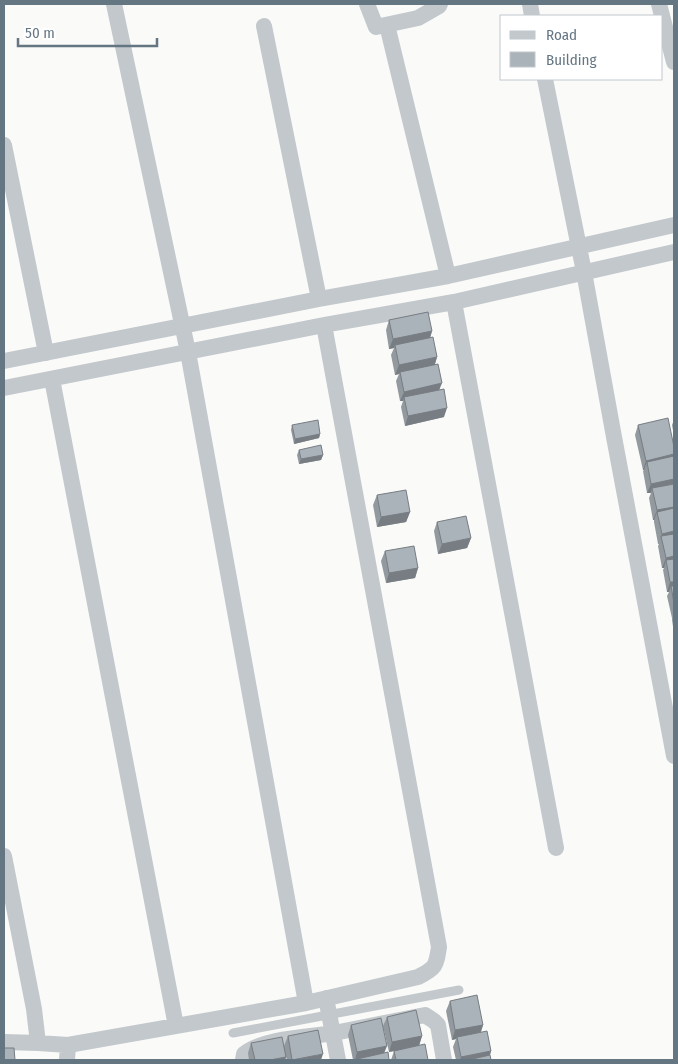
<svg xmlns="http://www.w3.org/2000/svg" width="678" height="1064" font-family="'Fira Sans Condensed',sans-serif">
<style>
.lines{fill:none;stroke-linecap:round;stroke-linejoin:round}
.service{stroke:#c3c8cc;stroke-width:9}
.minor{stroke:#c3c8cc;stroke-width:16}
.wall{fill:#929a9f}
.shaded-wall{fill:#777d82}
.building{fill:#aab3b9;stroke:#777d82}
</style>
<rect width="100%" height="100%" fill="#fafaf8"/>
<g class="lines">
<path class="service" d="M 233,1033 L 459,990"/>
<path class="minor" d="M 114,4 L 188,352 L 306,1003
M 367,4 L 376,27 L 418,18 L 439,6 L 440,4
M 530,4 L 532,16
M 659,4 L 674,62
M 387,25 L 448,276
M 264,26 L 319,299
M 545,79 L 584,272 L 614,437 L 674,756
M 4,145 L 46,353
M 454,302 L 556,848
M 4,361 L 319,299 L 448,276 L 674,225
M 52,379 L 176,1026
M 4,388 L 324,325 L 454,302 L 674,252
M 4,856 L 34,1009 L 38,1043 L 68,1045 L 306,1003 L 418,977 C 436,968 436,966 439,947 L 324,325
M 326,998 L 338,1060
M 4,1042 L 38,1043
M 67,1060 L 68,1045
M 243,1060 L 244,1054 C 264,1038 308,1037 334,1033 C 364,1027 394,1021 425,1015 L 434,1021 L 438,1025 L 444,1060"/>
</g>
<path class="wall" d="M 389,320 L 432,331 L 430,338 L 437,357 L 435,364 L 444,417 L 405,426 L 401,407 L 403,401 L 400,401 L 396,381 L 399,374 L 395,375 L 391,355 L 394,348 L 389,349 L 386,330 Z
M 674,420 L 674,436 L 672,425 Z
M 292,425 L 320,434 L 319,438 L 294,444 L 291,430 Z
M 638,425 L 674,447 L 674,633 L 672,620 L 672,618 L 667,596 L 669,592 L 667,592 L 663,570 L 664,568 L 662,568 L 658,546 L 659,544 L 658,544 L 654,522 L 654,520 L 653,520 L 649,498 L 651,493 L 647,493 L 643,471 L 644,470 L 643,470 L 635,435 Z
M 299,450 L 323,455 L 321,460 L 299,464 L 297,455 Z
M 377,495 L 410,512 L 406,522 L 377,527 L 373,505 Z
M 437,522 L 471,538 L 467,548 L 438,554 L 434,531 Z
M 385,551 L 418,568 L 415,578 L 386,583 L 381,561 Z
M 450,1001 L 483,1025 L 481,1032 L 491,1051 L 490,1056 L 491,1060 L 456,1060 L 453,1047 L 456,1039 L 452,1040 L 446,1011 Z
M 387,1017 L 422,1036 L 419,1045 L 428,1060 L 391,1060 L 394,1051 L 389,1052 L 383,1026 Z
M 351,1025 L 384,1053 L 389,1060 L 353,1060 L 348,1035 Z
M 288,1036 L 321,1060 L 287,1060 L 286,1057 L 285,1060 L 249,1060 L 248,1053 L 251,1043 L 284,1046 Z"/>
<path class="shaded-wall" d="M 432,331 L 429,341 L 395,345 L 394,348 L 389,349 L 393,339 Z
M 437,357 L 434,367 L 400,372 L 399,374 L 395,375 L 399,365 Z
M 442,383 L 438,393 L 404,397 L 403,401 L 400,401 L 404,392 Z
M 447,408 L 444,417 L 405,426 L 408,416 Z
M 320,434 L 319,438 L 294,444 L 295,439 Z
M 674,454 L 674,458 L 647,462 L 644,470 L 643,470 L 646,461 Z
M 323,455 L 321,460 L 299,464 L 301,459 Z
M 674,479 L 674,488 L 652,488 L 651,493 L 647,493 L 651,484 Z
M 674,507 L 674,516 L 657,512 L 654,520 L 653,520 L 657,510 Z
M 410,512 L 406,522 L 377,527 L 381,517 Z
M 674,531 L 674,541 L 661,536 L 658,544 L 662,534 Z
M 471,538 L 467,548 L 438,554 L 442,544 Z
M 674,556 L 674,566 L 666,560 L 664,568 L 662,568 L 666,558 Z
M 418,568 L 415,578 L 386,583 L 389,573 Z
M 670,582 L 674,582 L 674,591 L 671,586 L 669,592 L 667,592 Z
M 483,1025 L 480,1034 L 457,1037 L 456,1039 L 452,1040 L 455,1030 Z
M 422,1036 L 419,1046 L 389,1052 L 392,1042 Z
M 387,1046 L 383,1056 L 357,1059 L 357,1060 L 355,1060 L 357,1052 Z
M 491,1051 L 488,1060 L 460,1060 L 461,1057 Z
M 323,1054 L 321,1060 L 294,1060 Z
M 286,1057 L 285,1060 L 270,1060 Z"/>
<path class="building" d="M 428,312 L 432,331 L 393,339 L 389,320 Z
M 433,337 L 437,357 L 399,365 L 395,345 Z
M 438,364 L 442,383 L 404,392 L 400,372 Z
M 444,389 L 447,408 L 408,416 L 404,397 Z
M 668,418 L 674,447 L 674,454 L 646,461 L 638,425 Z
M 318,420 L 320,434 L 295,439 L 292,425 Z
M 321,445 L 323,455 L 301,459 L 299,450 Z
M 674,456 L 674,479 L 651,484 L 647,462 Z
M 674,484 L 674,507 L 657,510 L 652,488 Z
M 406,490 L 410,512 L 381,517 L 377,495 Z
M 674,508 L 674,531 L 662,534 L 657,512 Z
M 466,516 L 471,538 L 442,544 L 437,522 Z
M 674,534 L 674,556 L 666,558 L 661,536 Z
M 414,546 L 418,568 L 389,573 L 385,551 Z
M 674,559 L 674,582 L 670,582 L 666,560 Z
M 671,586 L 674,586 L 674,603 Z
M 477,995 L 483,1025 L 455,1030 L 450,1001 Z
M 416,1010 L 422,1036 L 392,1042 L 387,1017 Z
M 381,1018 L 387,1046 L 357,1052 L 351,1025 Z
M 318,1030 L 323,1054 L 292,1060 L 288,1036 Z
M 487,1031 L 491,1051 L 461,1057 L 457,1037 Z
M 282,1037 L 286,1057 L 270,1060 L 255,1060 L 251,1043 Z
M 425,1044 L 428,1060 L 396,1060 L 394,1051 Z
M 4,1048 L 14,1048 L 15,1060 L 4,1060 Z
M 388,1052 L 389,1060 L 357,1060 L 357,1059 Z
M 490,1055 L 491,1060 L 468,1060 Z"/>
<rect width="678" height="1064" fill="none" stroke="#657683" stroke-width="10"/>
<rect x="500" y="15" width="162" height="65" fill="#ffffff" stroke="#c1c8cd"/>
<rect x="510" y="31" width="25" height="8" fill="#c3c8cc" stroke="#c1c8cd"/>
<text x="546" y="40" font-size="15" fill="#657683">Road</text>
<rect x="510" y="52" width="25" height="15" fill="#aab3b9" stroke="#c1c8cd"/>
<text x="546" y="65" font-size="15" fill="#657683">Building</text>
<path d="M18 38v8h139v-8" fill="none" stroke="#657683" stroke-width="2.5"/>
<text x="25" y="38" font-size="15" fill="#657683" stroke="#ffffff" stroke-width="4" paint-order="stroke">50 m</text>
</svg>
